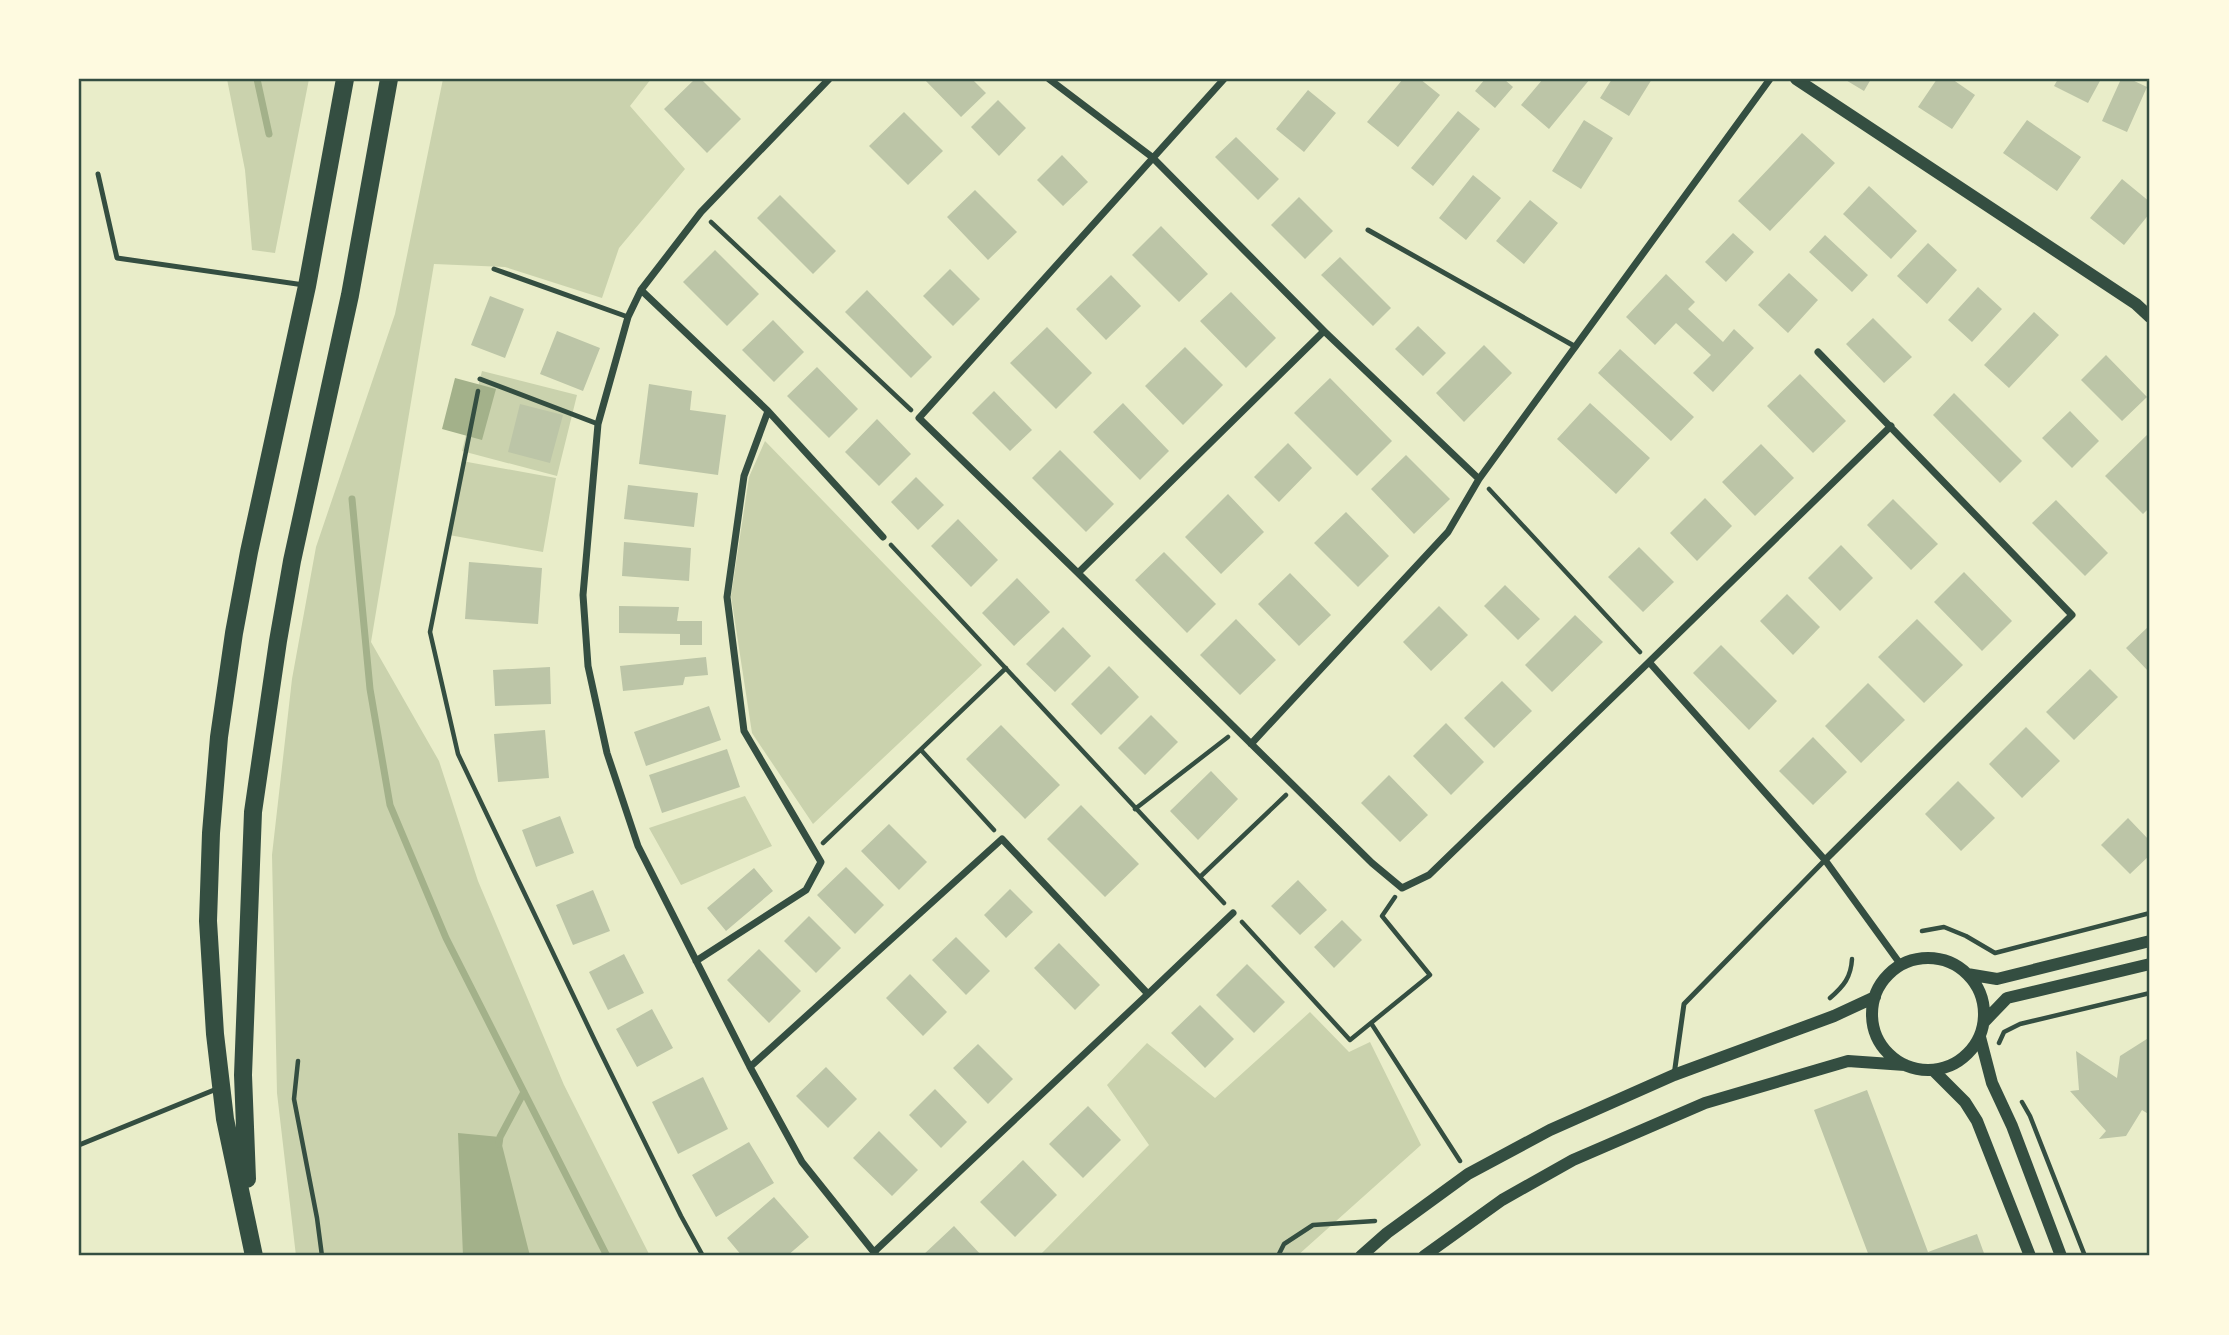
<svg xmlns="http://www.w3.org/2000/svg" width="2229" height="1335" font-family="'DM Sans',sans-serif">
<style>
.green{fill:#cad2ad}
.water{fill:#a3b18a}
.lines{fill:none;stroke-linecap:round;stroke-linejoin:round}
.stream{stroke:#a3b18a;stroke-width:7}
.building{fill:#bcc5a7}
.path{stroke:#344e41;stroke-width:4.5}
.service{stroke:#344e41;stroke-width:5}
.minor{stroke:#344e41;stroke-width:7}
.tertiary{stroke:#344e41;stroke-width:12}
.primary{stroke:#344e41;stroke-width:18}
.neatline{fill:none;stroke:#344e41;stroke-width:2.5}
</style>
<rect width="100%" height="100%" fill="#e9edc9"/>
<path class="green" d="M 227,79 L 309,79 L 275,253 L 252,250 L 245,170 Z
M 443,79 L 651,79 L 630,106 L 685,169 L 619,248 L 602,298 L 505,267 L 434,264 L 371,642 L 439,761 L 478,881 L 564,1085 L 650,1256 L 296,1256 L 277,1093 L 272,855 L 292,679 L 316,547 L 395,314 Z
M 482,371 L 577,395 L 557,476 L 462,451 Z
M 765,441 L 982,665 L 813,824 L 752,733 L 731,596 L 749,477 Z
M 462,461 L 556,478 L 543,552 L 449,535 Z
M 745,796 L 772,846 L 681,885 L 649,828 Z
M 1310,1012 L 1349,1052 L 1370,1042 L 1421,1145 L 1297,1256 L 1039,1256 L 1149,1145 L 1107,1085 L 1147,1043 L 1215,1098 Z"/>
<path class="water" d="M 455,378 L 496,389 L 482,440 L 442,429 Z
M 458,1133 L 500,1137 L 530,1256 L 463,1256 Z"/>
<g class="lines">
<path class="stream" d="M 257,79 L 269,134
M 352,499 L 370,689 L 390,805 L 446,938 L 607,1256
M 499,1144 L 500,1137 L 524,1092"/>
</g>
<path class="building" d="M 695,79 L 701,79 L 741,119 L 707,153 L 664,109 Z
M 924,79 L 972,79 L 986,93 L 961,117 Z
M 1403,79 L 1420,79 L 1440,95 L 1398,147 L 1367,122 Z
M 1485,79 L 1504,79 L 1513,87 L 1495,108 L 1475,91 Z
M 1543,79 L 1590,79 L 1549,129 L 1521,105 Z
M 1612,79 L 1652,79 L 1629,116 L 1600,98 Z
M 1844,79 L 1871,79 L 1864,91 Z
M 1937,79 L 1952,79 L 1975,95 L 1952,129 L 1918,107 Z
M 2058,79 L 2101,79 L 2088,103 L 2054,86 Z
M 2121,79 L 2130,79 L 2147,87 L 2127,132 L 2102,121 Z
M 1308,90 L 1336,113 L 1304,152 L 1276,129 Z
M 998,100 L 1026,128 L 999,156 L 971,127 Z
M 1458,111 L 1480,129 L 1433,186 L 1411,168 Z
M 904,112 L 943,151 L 908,185 L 869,146 Z
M 1584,120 L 1613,138 L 1581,189 L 1552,171 Z
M 2027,120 L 2081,157 L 2057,191 L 2003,153 Z
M 1802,133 L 1835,163 L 1770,231 L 1738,201 Z
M 1236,137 L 1279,179 L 1258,200 L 1215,157 Z
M 1062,155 L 1088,182 L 1063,206 L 1037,180 Z
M 1473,175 L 1501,198 L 1466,240 L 1439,218 Z
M 2122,179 L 2150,202 L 2150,213 L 2124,245 L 2090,218 Z
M 1869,186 L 1917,231 L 1891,259 L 1843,214 Z
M 975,190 L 1017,232 L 988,260 L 947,217 Z
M 780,195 L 836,251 L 813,274 L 757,218 Z
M 1299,197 L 1333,231 L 1305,259 L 1271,225 Z
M 1530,200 L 1558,223 L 1524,264 L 1496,241 Z
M 1161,226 L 1208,274 L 1179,302 L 1132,255 Z
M 1733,233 L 1754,252 L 1726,282 L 1705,262 Z
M 1825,235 L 1868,275 L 1852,292 L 1809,252 Z
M 1928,243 L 1957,270 L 1927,304 L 1897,276 Z
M 715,250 L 759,294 L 727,326 L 683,282 Z
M 1340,257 L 1391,308 L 1373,326 L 1321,275 Z
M 950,269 L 980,299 L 953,326 L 923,296 Z
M 1789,273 L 1818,300 L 1788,333 L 1758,305 Z
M 1666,274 L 1695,302 L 1688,309 L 1723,342 L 1734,329 L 1754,348 L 1713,392 L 1693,373 L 1711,355 L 1676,323 L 1655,345 L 1626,317 Z
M 1111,275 L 1141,306 L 1106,340 L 1076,309 Z
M 1978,287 L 2002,309 L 1972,342 L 1948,320 Z
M 867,290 L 932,357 L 911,378 L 845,312 Z
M 1231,292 L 1276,338 L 1246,368 L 1200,321 Z
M 490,296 L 524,309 L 505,358 L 471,345 Z
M 2034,312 L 2059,335 L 2009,388 L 1984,365 Z
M 1873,318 L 1912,357 L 1884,383 L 1846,344 Z
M 773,320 L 804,352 L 774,382 L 742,350 Z
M 1418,326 L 1446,353 L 1423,376 L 1395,349 Z
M 1047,327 L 1092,373 L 1056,409 L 1010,363 Z
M 557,331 L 600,348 L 583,391 L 540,374 Z
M 1484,345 L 1512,373 L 1464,422 L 1436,393 Z
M 1185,347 L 1223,385 L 1183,425 L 1145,386 Z
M 1620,349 L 1694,417 L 1671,441 L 1598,373 Z
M 2106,355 L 2147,397 L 2122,421 L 2081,380 Z
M 817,367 L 858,409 L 829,438 L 787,396 Z
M 1800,374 L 1846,421 L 1813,453 L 1767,406 Z
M 1330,378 L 1392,441 L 1357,476 L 1294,413 Z
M 649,384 L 692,391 L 690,410 L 726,415 L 718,475 L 639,464 Z
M 994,391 L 1032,430 L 1010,451 L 972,413 Z
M 1954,393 L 2022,461 L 2000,483 L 1933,415 Z
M 1123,403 L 1169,451 L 1140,480 L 1093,432 Z
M 1590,403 L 1650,458 L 1616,494 L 1557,439 Z
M 520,404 L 563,415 L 550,463 L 508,452 Z
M 2070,411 L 2099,441 L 2072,468 L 2042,438 Z
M 877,419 L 911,454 L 879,486 L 845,452 Z
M 2148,434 L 2150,437 L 2150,507 L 2143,514 L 2105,476 Z
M 1288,443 L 1312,468 L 1279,502 L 1254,477 Z
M 1761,444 L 1794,478 L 1755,516 L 1722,482 Z
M 1060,450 L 1114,504 L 1086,532 L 1032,478 Z
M 1406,455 L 1450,499 L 1414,534 L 1371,489 Z
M 916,477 L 944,505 L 918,530 L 891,502 Z
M 628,485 L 698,493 L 694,527 L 624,519 Z
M 1228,494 L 1264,532 L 1221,574 L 1185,537 Z
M 1705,498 L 1732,526 L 1697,561 L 1670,533 Z
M 1893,499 L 1938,544 L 1911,570 L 1867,525 Z
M 2056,500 L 2108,553 L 2085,576 L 2032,523 Z
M 1346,512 L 1389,556 L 1358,587 L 1314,543 Z
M 958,519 L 998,560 L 971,587 L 931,546 Z
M 624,542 L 691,548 L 689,581 L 622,576 Z
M 1841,545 L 1873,578 L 1840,611 L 1808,578 Z
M 1639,547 L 1674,582 L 1643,612 L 1608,577 Z
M 1164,552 L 1216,604 L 1187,633 L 1135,580 Z
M 469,562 L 542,568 L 538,624 L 465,619 Z
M 1964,572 L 2012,621 L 1982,651 L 1934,602 Z
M 1290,573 L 1331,615 L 1299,646 L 1258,604 Z
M 1017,578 L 1050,612 L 1014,646 L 982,613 Z
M 1505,585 L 1540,619 L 1518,640 L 1484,606 Z
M 1787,594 L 1820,627 L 1793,655 L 1760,621 Z
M 619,606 L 679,607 L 677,621 L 702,621 L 702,645 L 680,645 L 680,634 L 619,633 Z
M 1439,606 L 1468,635 L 1431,671 L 1403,642 Z
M 1575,615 L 1603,642 L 1552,692 L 1525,665 Z
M 1236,619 L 1276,660 L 1240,695 L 1200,655 Z
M 1917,619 L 1963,665 L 1924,703 L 1878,657 Z
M 2150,625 L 2150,673 L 2126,648 Z
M 1063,627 L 1091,656 L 1055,692 L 1026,664 Z
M 1721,645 L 1777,701 L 1749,730 L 1693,673 Z
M 706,657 L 708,675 L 685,677 L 683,685 L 623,691 L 620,666 Z
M 1109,666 L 1139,697 L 1101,735 L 1071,704 Z
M 550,667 L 551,704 L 495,706 L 493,670 Z
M 2090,669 L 2118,697 L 2074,740 L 2046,712 Z
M 1502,681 L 1532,711 L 1494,748 L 1464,718 Z
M 1868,683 L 1905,720 L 1861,763 L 1825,726 Z
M 709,706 L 721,740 L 646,766 L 634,732 Z
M 1151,715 L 1178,742 L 1145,775 L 1118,748 Z
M 1446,723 L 1484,762 L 1451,795 L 1413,756 Z
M 1001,725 L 1060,785 L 1025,819 L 966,759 Z
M 2026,727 L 2060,761 L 2022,798 L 1989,764 Z
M 545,730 L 549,778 L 498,782 L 494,734 Z
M 1813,737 L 1847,772 L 1813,805 L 1779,771 Z
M 727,749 L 740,787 L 662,813 L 649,775 Z
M 1211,771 L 1238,799 L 1198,840 L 1170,811 Z
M 1389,775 L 1428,815 L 1400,842 L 1361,803 Z
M 1958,781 L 1995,818 L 1961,851 L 1925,814 Z
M 1081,805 L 1139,864 L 1105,897 L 1047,839 Z
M 560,816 L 574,853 L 536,867 L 522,830 Z
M 2128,818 L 2150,841 L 2150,855 L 2130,874 L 2101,845 Z
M 889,824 L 927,862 L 899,890 L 861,851 Z
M 846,867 L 884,905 L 855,934 L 817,895 Z
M 754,868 L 773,891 L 726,931 L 707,908 Z
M 1298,880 L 1327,910 L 1300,935 L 1271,906 Z
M 1010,889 L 1033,912 L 1006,938 L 984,915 Z
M 593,890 L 610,931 L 573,945 L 556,905 Z
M 809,916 L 841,948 L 816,973 L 784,941 Z
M 1342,920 L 1362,940 L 1334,968 L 1314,947 Z
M 956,937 L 990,971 L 966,995 L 932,960 Z
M 1059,943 L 1100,985 L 1075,1010 L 1034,968 Z
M 759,949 L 801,991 L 769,1023 L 727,980 Z
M 624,954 L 644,993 L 608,1010 L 589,972 Z
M 1247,964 L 1285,1002 L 1254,1033 L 1216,995 Z
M 910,974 L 947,1012 L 923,1036 L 886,998 Z
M 1200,1005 L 1234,1039 L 1205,1068 L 1171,1033 Z
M 652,1009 L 673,1048 L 637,1067 L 616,1029 Z
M 2150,1037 L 2150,1115 L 2142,1110 L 2126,1136 L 2099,1139 L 2106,1131 L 2070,1091 L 2079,1090 L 2076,1051 L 2117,1078 L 2120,1056 Z
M 978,1044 L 1013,1079 L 988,1104 L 953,1068 Z
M 826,1067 L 857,1099 L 828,1128 L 796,1096 Z
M 703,1077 L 728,1129 L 678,1154 L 652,1102 Z
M 935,1089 L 967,1122 L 941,1148 L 909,1115 Z
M 1867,1090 L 1928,1252 L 1977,1234 L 1985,1256 L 1869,1256 L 1814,1110 Z
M 1088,1106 L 1121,1140 L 1083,1178 L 1049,1144 Z
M 879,1131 L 918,1170 L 892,1196 L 853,1158 Z
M 749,1142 L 774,1183 L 716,1217 L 692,1175 Z
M 1023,1160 L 1057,1195 L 1015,1237 L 980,1202 Z
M 774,1197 L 809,1237 L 787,1256 L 742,1256 L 727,1238 Z
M 954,1226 L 982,1256 L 922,1256 Z"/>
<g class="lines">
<path class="path" d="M 711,222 L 911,410
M 478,391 L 430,632 L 458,754 L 596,1043 L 681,1216 L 703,1256
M 1489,489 L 1640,652
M 891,545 L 1224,903
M 921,750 L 994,830
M 1135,809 L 1228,737
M 823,843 L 1006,668
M 1200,877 L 1286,795
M 1242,922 L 1350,1040 L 1430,975 L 1382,916 L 1395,897
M 1922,931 L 1944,927 L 1966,936 L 1995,953 L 2150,913
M 1830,998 C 1844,986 1851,977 1852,959
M 1371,1023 L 1460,1161
M 1999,1043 L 2004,1032 L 2020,1024 L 2150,993
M 298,1061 L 294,1099 L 317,1218 L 322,1256
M 2022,1102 L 2030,1116 L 2085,1256
M 1278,1256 L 1284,1244 L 1313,1225 L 1375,1221"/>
<path class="service" d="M 98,174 L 117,258 L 304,285
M 1368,230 L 1576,347
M 494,269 L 628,317
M 480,379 L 598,424
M 1674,1075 L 1684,1004 L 1825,860
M 79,1145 L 219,1088"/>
<path class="minor" d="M 829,79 L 701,212 L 641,290 L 628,317 L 598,424 L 583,595 L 588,666 L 607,753 L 638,846 L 750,1067 L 802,1162 L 877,1256
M 1049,79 L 1152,157 L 1324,331 L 1479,479
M 641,290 L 768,411 L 744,476 L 727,597 L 744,731 L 821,862 L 806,890 L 696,961
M 1324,331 L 1078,573 L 1372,863 L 1402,888 L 1429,875 L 1649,662 L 1825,860 L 1901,965
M 1818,352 L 2072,615 L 1825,860
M 768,411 L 883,537
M 1078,573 L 919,418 L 1224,79
M 1649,662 L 1891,426
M 1251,744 L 1448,532 L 1479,479 L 1770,79
M 1148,994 L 1233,913
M 750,1067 L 1002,839 L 1148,994 L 874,1252"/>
<path class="tertiary" d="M 1796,79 L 2136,304 L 2150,317
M1872 1014a56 56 0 1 1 112 0a56 56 0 1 1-112 0Z
M 1967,974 L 1997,979 L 2150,941
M 1984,1022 L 2007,998 L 2150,964
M 1980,1037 L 1992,1083 L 2012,1126 L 2061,1256
M 1933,1070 L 1965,1102 L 1977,1121 L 2030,1256
M 1361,1256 L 1387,1233 L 1468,1174 L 1550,1130 L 1674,1075 L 1834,1016 L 1875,997
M 1424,1256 L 1502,1200 L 1573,1160 L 1705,1103 L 1848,1061 L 1905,1065"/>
<path class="primary" d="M 247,1179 L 243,1075 L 253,812 L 278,641 L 292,561 L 350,295 L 389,79
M 254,1256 L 225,1119 L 215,1034 L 208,921 L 211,833 L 219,737 L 234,633 L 249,552 L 307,286 L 345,79"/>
</g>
<rect width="2229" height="1335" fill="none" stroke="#fefae0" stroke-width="161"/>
<rect x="80" y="80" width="2068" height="1174" class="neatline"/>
</svg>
